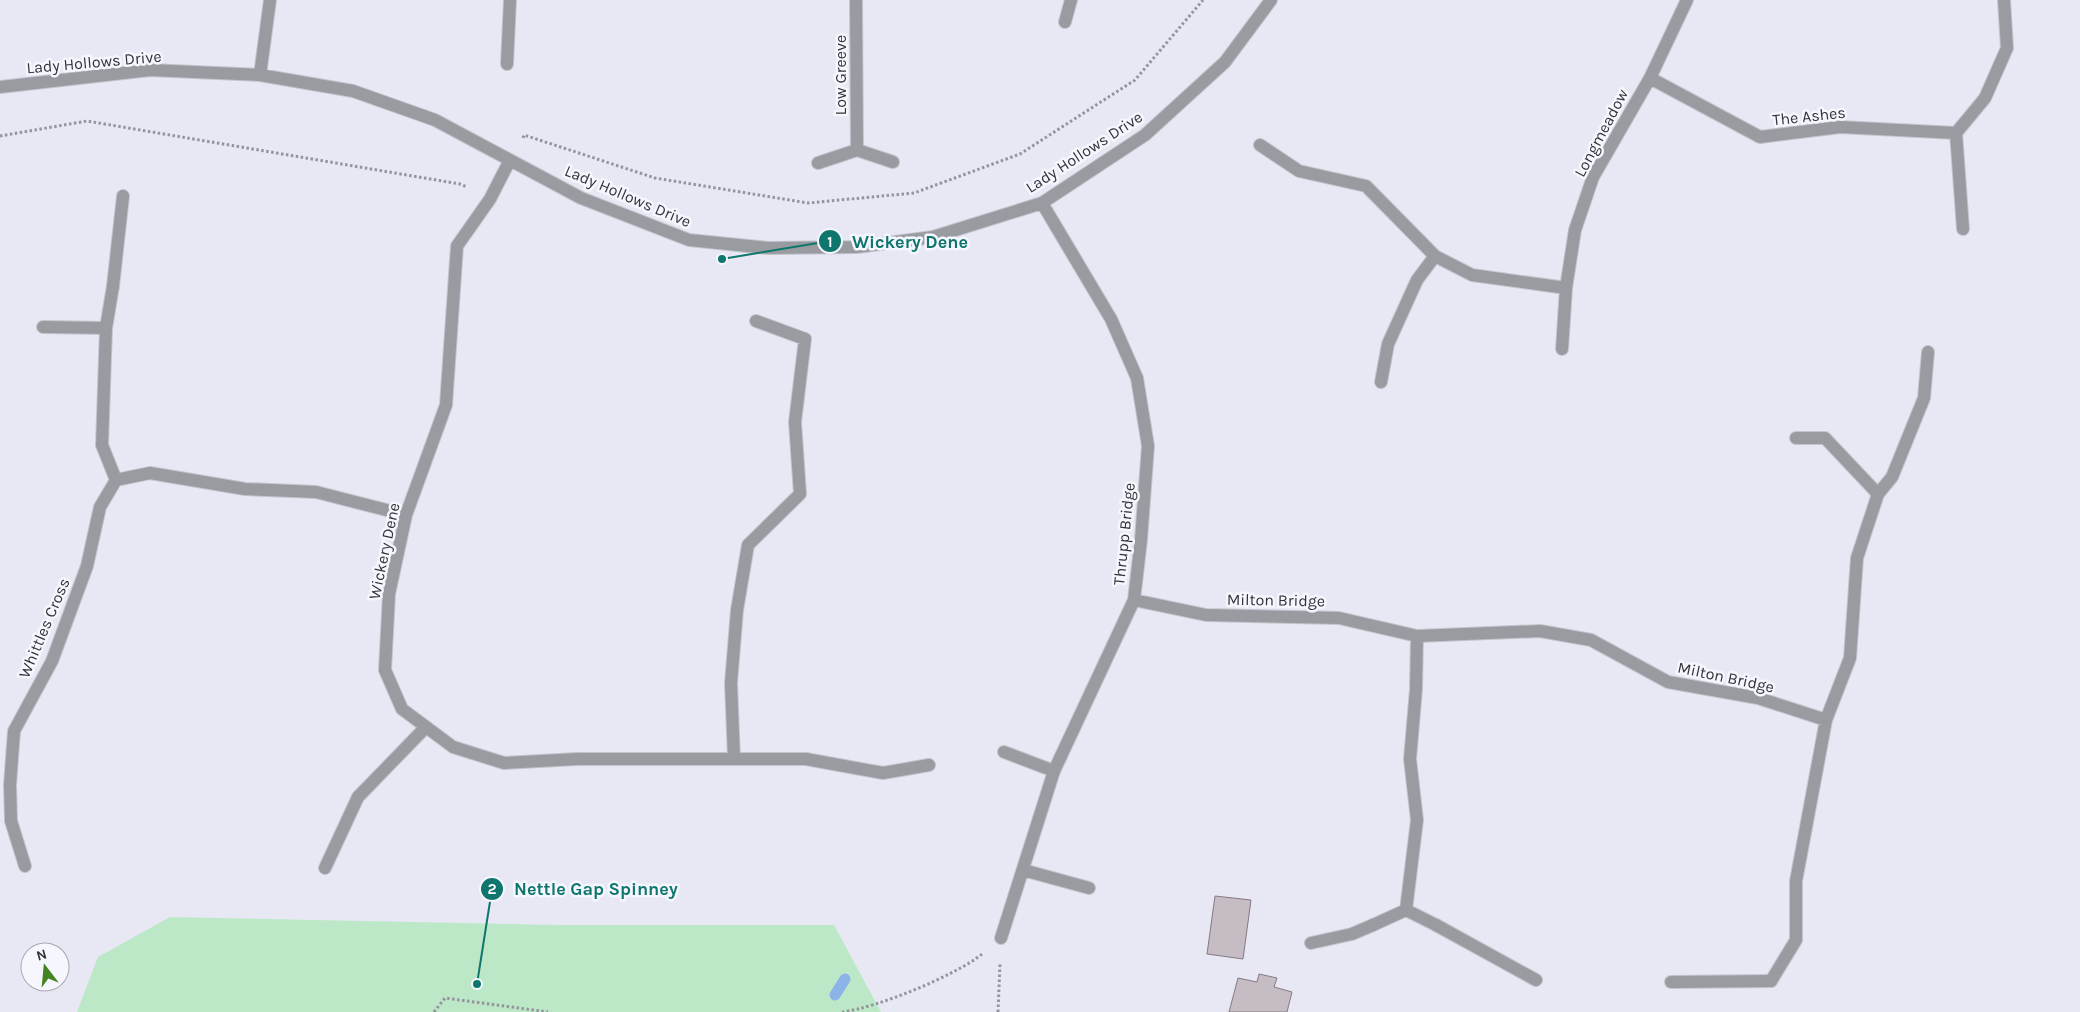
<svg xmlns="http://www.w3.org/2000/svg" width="2080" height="1012" font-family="Karla,sans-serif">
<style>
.green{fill:#bce8c8}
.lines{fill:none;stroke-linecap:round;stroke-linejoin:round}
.stream{stroke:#8db4e8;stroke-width:11}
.building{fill:#c6bcc4;stroke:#837a82}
.service-casing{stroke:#c4c4ce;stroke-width:14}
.minor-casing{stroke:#c4c4ce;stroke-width:14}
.path{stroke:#94949c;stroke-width:3;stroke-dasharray:2.5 2.5;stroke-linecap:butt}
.service{stroke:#989b9f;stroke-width:12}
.minor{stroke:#989b9f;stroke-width:12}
.labels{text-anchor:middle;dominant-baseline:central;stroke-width:5;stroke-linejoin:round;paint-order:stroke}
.street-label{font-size:16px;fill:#333337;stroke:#f6f6ff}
.leader{fill:none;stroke:#0f766e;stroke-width:2}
.callout-dot{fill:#0f766e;stroke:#f6f6ff;stroke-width:2}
.mark-label{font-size:15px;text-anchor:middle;font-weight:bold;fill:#fff}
.callout-label{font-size:18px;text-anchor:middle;font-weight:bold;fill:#0f766e;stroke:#f6f6ff;stroke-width:5;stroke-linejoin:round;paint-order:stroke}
</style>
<rect width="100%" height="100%" fill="#e8e8f4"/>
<path class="green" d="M 170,917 L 556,925 L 834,925 L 881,1012 L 77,1012 L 98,957 Z"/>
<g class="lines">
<path class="stream" d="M 835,995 L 845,979"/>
</g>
<path class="building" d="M 1215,896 L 1251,900 L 1243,959 L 1207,954 Z
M 1259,974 L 1277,978 L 1274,987 L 1292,992 L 1287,1012 L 1229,1012 L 1238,978 L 1257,982 Z"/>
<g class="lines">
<defs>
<path id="service" d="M 507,64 L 510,0
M 1963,229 L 1956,133 L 1985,98 L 2007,48 L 2004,0
M 113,286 L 123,196
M 1381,382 L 1388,344 L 1417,280 L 1435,256
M 1796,438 L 1825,438 L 1878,494 L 1892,477 L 1924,398 L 1928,352
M 1004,752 L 1054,771
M 806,759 L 883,773 L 929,765
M 325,868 L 358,797 L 425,728
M 1436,925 L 1536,980
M 1311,943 L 1352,934 L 1373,925
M 1671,982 L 1771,981"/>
<path id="minor" d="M 856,0 L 857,150
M 1065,22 L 1071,0
M 260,75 L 270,0
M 1650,78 L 1760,137 L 1840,127 L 1956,133
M 0,87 L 150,70 L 260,75 L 353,91 L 435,120 L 581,198 L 689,240 L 768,248 L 857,247 L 933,237 L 1042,203 L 1145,135 L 1225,62 L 1271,0
M 1260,145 L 1299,171 L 1366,186 L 1435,256 L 1472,275 L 1566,288
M 510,160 L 490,199 L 457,246 L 446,405 L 406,515 L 389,594 L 385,670 L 402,709 L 453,747 L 504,763 L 577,759 L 806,759
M 818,163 L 857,150 L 893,162
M 113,286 L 106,328 L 102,445 L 116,480
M 43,327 L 106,328
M 1562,349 L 1566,288 L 1575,230 L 1593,177 L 1650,78 L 1687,0
M 1134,600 L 1206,615 L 1339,618 L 1417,636 L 1540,631 L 1591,640 L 1668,682 L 1758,698 L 1826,720
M 1417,636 L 1416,689 L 1410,759 L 1417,820 L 1406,910 L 1436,925
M 734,759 L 731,683 L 737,610 L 748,545 L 800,494 L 795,422 L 805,339 L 756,321
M 25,866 L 11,821 L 10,785 L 14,731 L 52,661 L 87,566 L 100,507 L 116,480 L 150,473 L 245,489 L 316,492 L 406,515
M 1023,870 L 1089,888
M 1373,925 L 1406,910
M 1001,938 L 1054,771 L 1134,600 L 1141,540 L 1148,446 L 1137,378 L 1111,319 L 1042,203
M 1771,981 L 1796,940 L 1796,881 L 1826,720 L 1850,658 L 1857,558 L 1878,494"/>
</defs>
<use href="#service" class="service-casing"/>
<use href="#minor" class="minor-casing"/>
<path class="path" d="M 0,136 L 87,121 L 460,184 L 467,187
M 523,138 L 524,135 L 655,178 L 808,203 L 914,193 L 1020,154 L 1135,80 L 1203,0
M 434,1012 L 445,998 L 548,1012
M 842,1012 C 876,1008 955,976 982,954
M 998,1012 L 1000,964"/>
<use href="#service" class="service"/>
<use href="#minor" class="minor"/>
</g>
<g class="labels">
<g class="street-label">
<text transform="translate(94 62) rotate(-5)">Lady Hollows Drive</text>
<text transform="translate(840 75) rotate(-90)">Low Greeve</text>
<text transform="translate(1809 116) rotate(-6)">The Ashes</text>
<text transform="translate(1601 133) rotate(-62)">Longmeadow</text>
<text transform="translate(1084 152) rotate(-33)">Lady Hollows Drive</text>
<text transform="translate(628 196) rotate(23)">Lady Hollows Drive</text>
<text transform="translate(1124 534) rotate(-84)">Thrupp Bridge</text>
<text transform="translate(384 551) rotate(-78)">Wickery Dene</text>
<text transform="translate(1276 600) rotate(1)">Milton Bridge</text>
<text transform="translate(44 628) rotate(-67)">Whittles Cross</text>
<text transform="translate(1726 677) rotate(12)">Milton Bridge</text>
</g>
</g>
<path class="leader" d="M722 259L830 241M477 984L492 889"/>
<g class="callout-dot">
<circle cx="722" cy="259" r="5"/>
<circle cx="477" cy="984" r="5"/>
<circle cx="830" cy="241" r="12"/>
<circle cx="492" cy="889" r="12"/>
</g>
<g class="mark-label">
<text x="830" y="247">1</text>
<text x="492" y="894">2</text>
</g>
<g class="callout-label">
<text x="910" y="248">Wickery Dene</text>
<text x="596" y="895">Nettle Gap Spinney</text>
</g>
<g transform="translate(45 967) rotate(344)"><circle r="24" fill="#f6f6ff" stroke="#a8a8af"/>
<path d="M0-4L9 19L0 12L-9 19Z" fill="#438324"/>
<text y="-8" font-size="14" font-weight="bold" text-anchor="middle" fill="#333337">N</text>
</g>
</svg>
